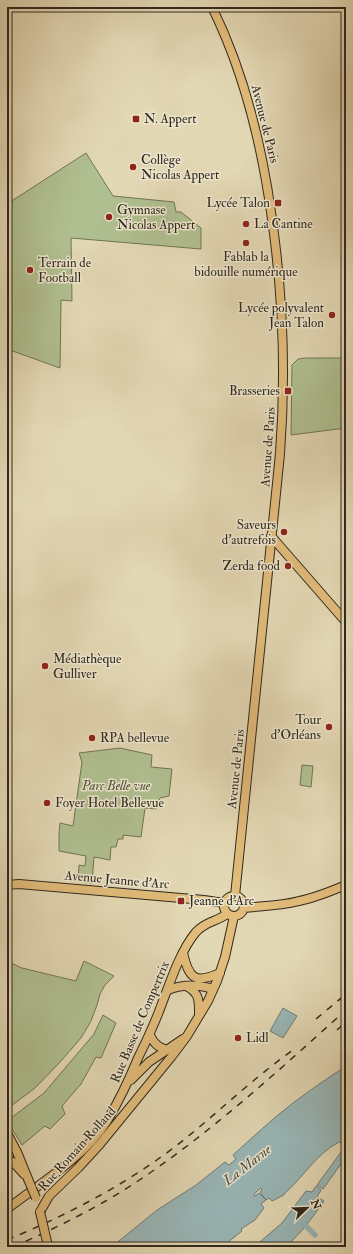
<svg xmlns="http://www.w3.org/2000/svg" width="353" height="1254" font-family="'IM FELL Double Pica',serif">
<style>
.green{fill:#b0bf90;stroke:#707456}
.water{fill:#99b7b8;stroke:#6f7e7a}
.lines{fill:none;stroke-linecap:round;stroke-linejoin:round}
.canal{stroke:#99b7b8;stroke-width:5.5}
.major-casing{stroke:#30281d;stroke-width:10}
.major{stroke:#e2bc7a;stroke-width:8}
.rail{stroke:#30281d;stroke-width:1.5;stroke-dasharray:7 7;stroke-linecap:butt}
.major-bridge-casing{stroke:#30281d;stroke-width:10;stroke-linecap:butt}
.major-bridge{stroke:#e2bc7a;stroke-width:8}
.poi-dot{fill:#8f2418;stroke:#ede6ce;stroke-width:1.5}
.labels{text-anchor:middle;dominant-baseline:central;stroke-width:3;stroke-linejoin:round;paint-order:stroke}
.poi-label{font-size:13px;fill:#30281d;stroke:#ede6ce;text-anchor:start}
.street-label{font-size:13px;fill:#30281d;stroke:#ede6ce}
.park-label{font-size:13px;font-style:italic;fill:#504e3a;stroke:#ede6ce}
.water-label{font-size:14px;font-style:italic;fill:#4a4c44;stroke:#ede6ce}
</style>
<rect width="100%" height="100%" fill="#e3d8b4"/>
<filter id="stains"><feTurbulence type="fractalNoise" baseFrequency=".005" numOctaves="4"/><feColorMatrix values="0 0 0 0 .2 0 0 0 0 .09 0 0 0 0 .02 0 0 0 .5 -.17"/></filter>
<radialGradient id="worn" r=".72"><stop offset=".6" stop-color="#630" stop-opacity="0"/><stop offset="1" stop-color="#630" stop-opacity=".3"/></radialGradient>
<path class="green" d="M 86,153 L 113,196 L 174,202 L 176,212 L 181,212 L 201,228 L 201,249 L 71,238 L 72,301 L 61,300 L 60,368 L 7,349 L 7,204 Z
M 305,358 L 346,358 L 346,428 L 291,435 L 292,365 L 298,359 Z
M 120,748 L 152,755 L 151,767 L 172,769 L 169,796 L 160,798 L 156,809 L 145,808 L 141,837 L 123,835 L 123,839 L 118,839 L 116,847 L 111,847 L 110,860 L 94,857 L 92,883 L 78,881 L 79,865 L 85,866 L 86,856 L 59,851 L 59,834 L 60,823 L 73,826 L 82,762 L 79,753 Z
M 302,765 L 313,766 L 311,787 L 300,785 Z
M 7,961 L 22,968 L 76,981 L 84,961 L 114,976 L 105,985 L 100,994 L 97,1005 L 91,1021 L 81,1038 L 60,1062 L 35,1088 L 7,1109 Z
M 103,1015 L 116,1023 L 101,1058 L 96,1057 L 81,1084 L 62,1106 L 65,1114 L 50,1129 L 45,1126 L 22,1145 L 7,1121 L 44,1093 L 94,1034 Z"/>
<path class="water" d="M 283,1008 L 297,1016 L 283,1038 L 270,1031 Z
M 346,1066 L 346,1157 L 323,1189 L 317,1185 L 344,1148 L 344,1146 L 343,1143 L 339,1142 C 316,1154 303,1178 284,1194 L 284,1195 L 272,1201 L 269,1198 L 266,1200 L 260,1192 L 262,1190 L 261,1188 L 254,1194 L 255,1196 L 259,1193 L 266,1200 L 261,1204 L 264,1208 L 255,1220 L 241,1229 L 242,1231 L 222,1247 L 113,1247 L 114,1245 L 157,1210 L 196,1185 L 225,1162 L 229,1165 L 236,1159 L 233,1155 C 253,1137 272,1119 293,1103 C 310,1090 328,1078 346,1066 Z
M 316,1186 L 321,1190 L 317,1197 L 324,1201 C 312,1218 301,1234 285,1247 L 254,1247 L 282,1223 L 306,1191 L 312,1192 Z"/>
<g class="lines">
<path class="canal" d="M 301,1221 L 315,1235"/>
<defs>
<path id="major" d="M 212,7 C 245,74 262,145 272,219 C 283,296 286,375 280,454 L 235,896
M 271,536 L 346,622
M 7,885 L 19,884 L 204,900 L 224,903
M224 906a10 10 0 1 1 20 0a10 10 0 1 1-20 0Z
M 244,908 C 262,906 281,906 299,901 C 315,898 331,891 346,885
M 183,953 C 189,979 195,984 220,973
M 186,986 C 200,993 199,1001 199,1015
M 168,990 C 183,984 197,984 213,989
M 150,1035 C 154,1044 158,1047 167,1050
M 131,1080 L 149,1062 L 183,1039
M 7,1133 L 17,1152 L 28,1179
M 7,1160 L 13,1162 L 24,1174
M 7,1209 C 41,1183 84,1157 107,1121 C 119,1101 129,1080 138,1058 C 145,1044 152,1029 158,1014 C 168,989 179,952 196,932 C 206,921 216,922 227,914
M 40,1212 L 49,1196 L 78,1168 L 100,1144 L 172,1056 L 187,1036 L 208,1001 L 217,981 L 225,957 L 234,916"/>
</defs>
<use href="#major" class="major-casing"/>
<use href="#major" class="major"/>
<path class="rail" d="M 316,1019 L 346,994
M 337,1030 L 346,1022
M 7,1240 C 67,1215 125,1185 176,1146 C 217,1114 254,1077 296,1048
M 13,1247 C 56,1228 99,1207 138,1181 C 213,1131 279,1070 346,1010"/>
<defs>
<path id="major-bridge" d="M 28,1179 L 36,1198
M 40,1212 L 48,1246"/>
</defs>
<use href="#major-bridge" class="major-bridge-casing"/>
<use href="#major-bridge" class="major-bridge"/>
</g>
<g class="poi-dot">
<rect x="132" y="115" width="8" height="8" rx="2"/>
<circle cx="133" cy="167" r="4"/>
<rect x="274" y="199" width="8" height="8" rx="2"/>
<circle cx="109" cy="217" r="4"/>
<circle cx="246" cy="224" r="4"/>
<circle cx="246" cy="243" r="4"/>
<circle cx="30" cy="270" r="4"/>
<circle cx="332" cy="315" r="4"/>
<rect x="284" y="387" width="8" height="8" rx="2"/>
<circle cx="284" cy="532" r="4"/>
<circle cx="288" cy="566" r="4"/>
<circle cx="45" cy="666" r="4"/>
<circle cx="329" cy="727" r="4"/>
<circle cx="92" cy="738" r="4"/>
<circle cx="47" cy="803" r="4"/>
<rect x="177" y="897" width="8" height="8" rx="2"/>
<circle cx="238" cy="1038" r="4"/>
</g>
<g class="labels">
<g class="poi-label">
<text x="144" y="119">N. Appert</text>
<text x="141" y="160">Collège<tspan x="141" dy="15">Nicolas Appert</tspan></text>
<text x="270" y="203" text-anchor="end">Lycée Talon</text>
<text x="117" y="210">Gymnase<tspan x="117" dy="15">Nicolas Appert</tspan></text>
<text x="254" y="224">La Cantine</text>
<text x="246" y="257" text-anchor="middle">Fablab la<tspan x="246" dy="15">bidouille numérique</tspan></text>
<text x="38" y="263">Terrain de<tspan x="38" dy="15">Football</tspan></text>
<text x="324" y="308" text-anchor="end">Lycée polyvalent<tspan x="324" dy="15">Jean Talon</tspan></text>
<text x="280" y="391" text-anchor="end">Brasseries</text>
<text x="276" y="525" text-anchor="end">Saveurs<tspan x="276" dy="15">d'autrefois</tspan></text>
<text x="280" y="566" text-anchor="end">Zerda food</text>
<text x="53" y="659">Médiathèque<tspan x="53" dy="15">Gulliver</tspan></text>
<text x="321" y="720" text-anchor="end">Tour<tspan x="321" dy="15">d'Orléans</tspan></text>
<text x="100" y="738">RPA bellevue</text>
<text x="55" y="803">Foyer Hotel Bellevue</text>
<text x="189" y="901">Jeanne d'Arc</text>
<text x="246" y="1038">Lidl</text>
</g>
<g class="street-label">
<text transform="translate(265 124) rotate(76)">Avenue de Paris</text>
<text transform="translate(268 447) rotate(-86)">Avenue de Paris</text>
<text transform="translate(236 769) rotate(-84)">Avenue de Paris</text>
<text transform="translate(117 880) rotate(5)">Avenue Jeanne d'Arc</text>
<text transform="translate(140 1022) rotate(-67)">Rue Basse de Compertrix</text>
<text transform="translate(77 1149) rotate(-48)">Rue Romain Rolland</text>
</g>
<g class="park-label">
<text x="116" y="786">Parc Belle vue</text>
</g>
<g class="water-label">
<text transform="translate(247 1165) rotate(-38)">La Marne</text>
</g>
</g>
<rect width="353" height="1254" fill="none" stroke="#e3d8b4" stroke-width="24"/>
<rect x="8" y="8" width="337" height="1238" fill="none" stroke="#30281d" stroke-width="2"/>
<rect x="12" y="12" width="329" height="1230" fill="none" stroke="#30281d"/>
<g transform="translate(307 1208) rotate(67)" stroke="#ede6ce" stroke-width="3" paint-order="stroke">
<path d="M0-3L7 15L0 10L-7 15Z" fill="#30281d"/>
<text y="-6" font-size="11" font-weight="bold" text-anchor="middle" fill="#30281d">N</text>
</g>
<rect width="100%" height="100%" filter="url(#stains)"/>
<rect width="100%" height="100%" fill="url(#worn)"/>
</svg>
